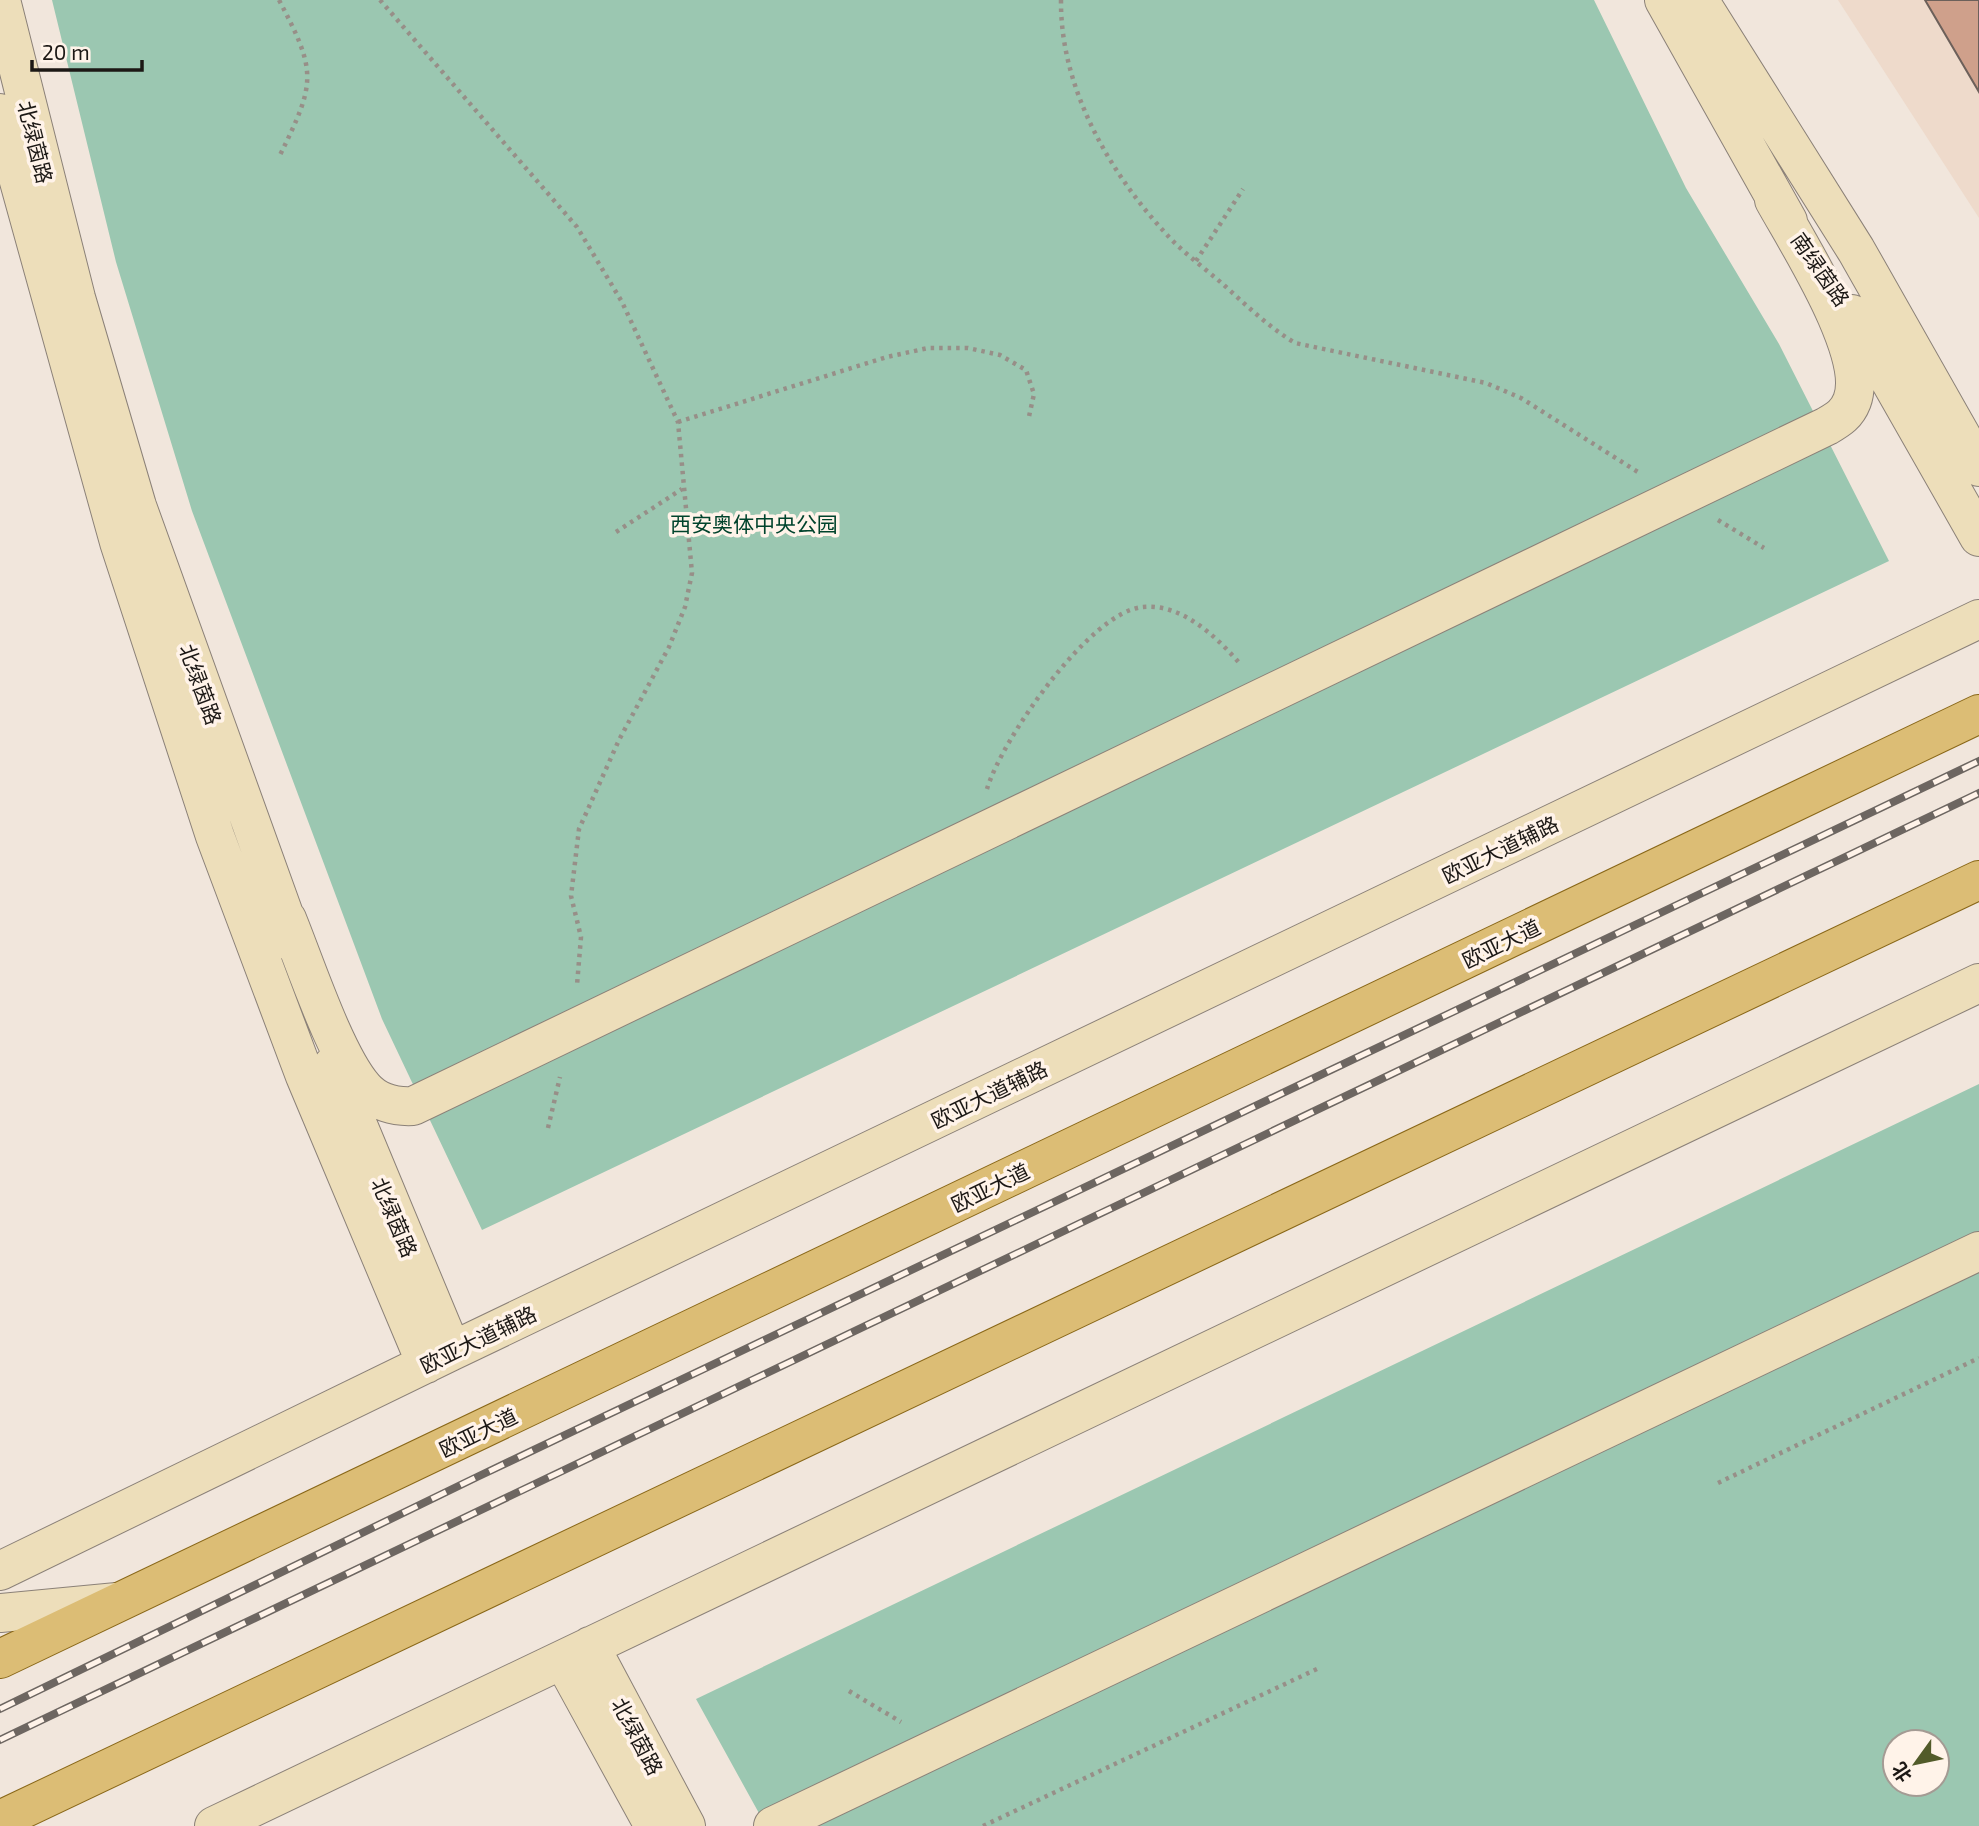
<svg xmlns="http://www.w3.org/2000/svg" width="1979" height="1826" font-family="'Exo 2','Noto Sans SC',sans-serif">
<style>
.commercial{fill:#eedacb}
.green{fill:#9bc7b1;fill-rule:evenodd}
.building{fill:#cfa08b;stroke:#6c605a;stroke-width:2}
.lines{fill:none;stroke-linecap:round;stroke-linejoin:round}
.secondary-casing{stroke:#8b8178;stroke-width:40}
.primary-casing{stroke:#896718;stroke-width:40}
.path{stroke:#978f88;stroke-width:4.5;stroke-dasharray:3.5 5;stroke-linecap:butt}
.secondary{stroke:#eddeba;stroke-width:38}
.primary{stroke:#dcbd75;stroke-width:38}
.rail-casing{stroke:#6d6661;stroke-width:8}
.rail{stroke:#fff3e9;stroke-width:5;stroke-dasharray:16;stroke-linecap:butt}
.labels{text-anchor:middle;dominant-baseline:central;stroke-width:7;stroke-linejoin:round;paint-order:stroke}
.street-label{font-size:21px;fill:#1c1815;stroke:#fff3e9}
.park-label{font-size:21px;fill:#00432c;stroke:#fff3e9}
</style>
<rect width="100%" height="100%" fill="#f1e6dc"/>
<path class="commercial" d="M 1838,0 L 1979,0 L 1979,218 Z"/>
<path class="green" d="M 52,0 L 1594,0 L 1686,188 L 1779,344 L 1889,561 L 482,1230 L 382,1019 L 192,511 L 116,262 Z
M 1979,1084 L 1979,1826 L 766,1826 L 696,1699 ZM 1895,1742 L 1937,1742 L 1937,1784 L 1895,1784 Z"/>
<path class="building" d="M 1925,0 L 1979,0 L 1979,92 Z"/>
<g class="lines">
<defs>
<path id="secondary" d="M 1,0 L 76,298 L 137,506 L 295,945
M 1664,0 L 1788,221
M 1699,0 L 1856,250 L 1979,467
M 0,113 L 119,542 L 215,836 L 305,1076 L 426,1364
M 1852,314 L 1979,537
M 287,919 C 305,963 335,1055 364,1088 C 376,1102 395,1107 413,1106 L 1827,426 C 1839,419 1847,414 1852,401 C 1870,354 1797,242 1774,200
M 333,1065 L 452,1351
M 0,1571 L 452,1351 L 1979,619
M 0,1613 L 117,1602
M 590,1646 L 686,1826
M 563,1660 L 654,1826
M 214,1826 L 1979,983
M 773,1826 L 1979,1251"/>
<path id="primary" d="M 0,1659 L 1979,714
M 0,1820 L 1979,880"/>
</defs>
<use href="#secondary" class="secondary-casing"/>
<use href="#primary" class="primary-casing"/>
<path class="path" d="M 279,0 C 317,72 316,82 280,155
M 380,0 L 577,227 L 622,302 L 678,422 L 692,573 L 685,607 L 669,647 L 619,740 L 579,829 L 571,896 L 581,937 L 577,985
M 1061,0 C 1060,88 1110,174 1169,237 C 1186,255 1207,270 1225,286 C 1248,307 1269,327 1295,343 L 1486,383 L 1521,398 L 1641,474
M 1196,261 L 1243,189
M 678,422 L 887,357 L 928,348 L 968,348 L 1000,355 L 1026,370 L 1034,394 L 1028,421
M 1718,520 L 1764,548
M 616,532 L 682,489
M 987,789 C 1001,741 1090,611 1143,607 C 1182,603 1218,638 1241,665
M 548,1128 L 560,1077
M 1718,1483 L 1979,1358
M 849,1691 L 901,1722
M 983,1826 L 1319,1668"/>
<use href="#secondary" class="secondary"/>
<use href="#primary" class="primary"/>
<defs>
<path id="rail" d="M 0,1709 L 477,1477 L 1979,761
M 0,1740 L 1979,793"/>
</defs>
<use href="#rail" class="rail-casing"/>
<use href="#rail" class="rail"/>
</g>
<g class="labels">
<g class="street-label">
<text transform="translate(36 142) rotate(76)">北绿茵路</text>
<text transform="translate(1821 269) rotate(55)">南绿茵路</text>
<text transform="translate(201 684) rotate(70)">北绿茵路</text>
<text transform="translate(1500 849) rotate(-26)">欧亚大道辅路</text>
<text transform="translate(1501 943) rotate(-26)">欧亚大道</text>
<text transform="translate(989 1094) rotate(-26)">欧亚大道辅路</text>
<text transform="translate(990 1187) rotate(-26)">欧亚大道</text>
<text transform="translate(395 1217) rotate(67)">北绿茵路</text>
<text transform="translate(478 1339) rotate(-26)">欧亚大道辅路</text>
<text transform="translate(478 1432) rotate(-26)">欧亚大道</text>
<text transform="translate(638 1736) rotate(62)">北绿茵路</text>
</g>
<g class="park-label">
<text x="754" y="523">西安奥体中央公园</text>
</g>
</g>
<g transform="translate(1916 1763) rotate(237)"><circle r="33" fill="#fff3e9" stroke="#a49b94" stroke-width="2"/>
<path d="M0-5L12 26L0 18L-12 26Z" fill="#525b2a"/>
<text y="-10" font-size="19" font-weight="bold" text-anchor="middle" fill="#1c1815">北</text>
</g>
<path d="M32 60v10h110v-10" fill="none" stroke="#1c1815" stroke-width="3.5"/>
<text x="42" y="60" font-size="21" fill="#1c1815" stroke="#fff3e9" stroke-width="5" paint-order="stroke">20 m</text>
</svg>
